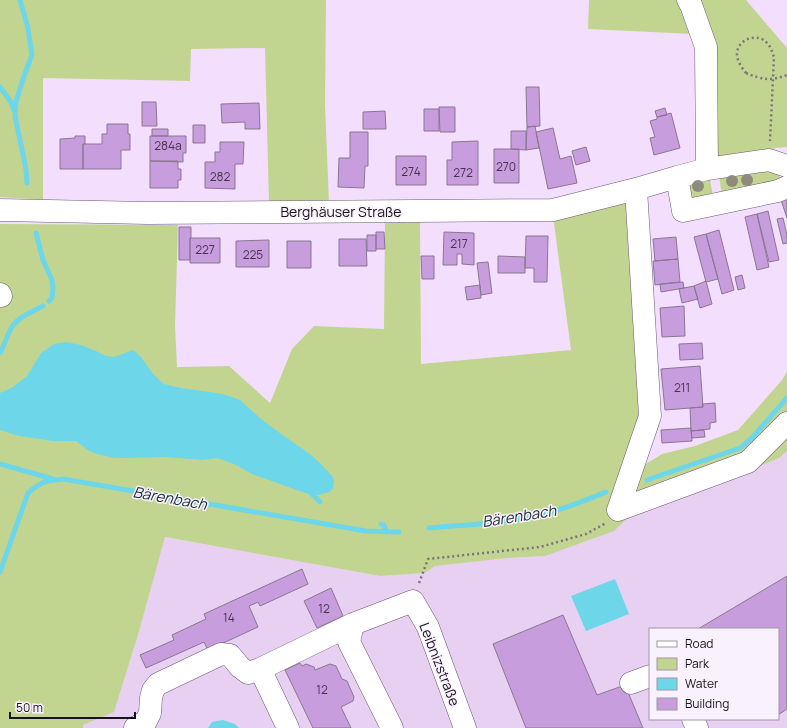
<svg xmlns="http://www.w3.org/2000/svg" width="787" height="728" font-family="Manrope,sans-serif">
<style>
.built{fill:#e8d0f3;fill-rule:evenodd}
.green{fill:#c2d590}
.water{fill:#6dd6e9}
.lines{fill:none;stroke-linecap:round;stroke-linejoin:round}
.stream{stroke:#6dd6e9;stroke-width:5}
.building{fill:#c89ddd;stroke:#897791}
.minor-casing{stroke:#695871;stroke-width:23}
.path{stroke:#7c7083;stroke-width:2.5;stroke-dasharray:2 3;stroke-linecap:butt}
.minor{stroke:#fff;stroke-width:22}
.path-bridge{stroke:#7c7083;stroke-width:2.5;stroke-dasharray:2 3;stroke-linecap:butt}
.tree{fill:#8e8c7c}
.labels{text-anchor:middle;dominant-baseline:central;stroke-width:3;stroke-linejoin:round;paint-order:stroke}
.number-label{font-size:12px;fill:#44354c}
.street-label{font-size:14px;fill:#18121c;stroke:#f9f1fd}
.water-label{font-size:15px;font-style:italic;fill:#1a2d31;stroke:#f9f1fd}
</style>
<rect width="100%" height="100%" fill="#f3dffd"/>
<path class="built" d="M 787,451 L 787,728 L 83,728 L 83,725 L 114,711 L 138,635 L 164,537 L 380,576 L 425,573 L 435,565 L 507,558 L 545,556 L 568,546 L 633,513 L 779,458 ZM 650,629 L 778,629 L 778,719 L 650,719 Z"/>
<path class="green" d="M 0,0 L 326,0 L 325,104 L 329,203 L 269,204 L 265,48 L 191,49 L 190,81 L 43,78 L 43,200 L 0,197 Z
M 589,0 L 678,0 L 693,34 L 588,29 Z
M 697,0 L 746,0 L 787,48 L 787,147 L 776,148 L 733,159 L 714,156 Z
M 718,170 L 779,172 L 780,179 L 722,195 Z
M 709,174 L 713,196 L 686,198 L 688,179 Z
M 631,200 L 647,414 L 636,470 L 662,454 L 695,446 L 738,430 L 782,380 L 787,372 L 787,451 L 779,458 L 751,470 L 633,513 L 614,531 L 545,556 L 507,558 L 435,566 L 425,573 L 380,576 L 165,537 L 138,635 L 114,712 L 83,725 L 83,728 L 0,728 L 0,224 L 178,225 L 175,326 L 177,367 L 229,366 L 270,403 L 292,349 L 314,326 L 384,329 L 385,223 L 420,222 L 421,364 L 571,350 L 553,216 Z"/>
<path class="water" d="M 66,342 L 81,345 L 96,351 L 106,356 L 114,357 L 133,350 L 141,357 L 153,374 L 164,384 L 181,388 L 223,394 L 240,400 L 260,418 L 277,431 L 310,454 L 321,464 L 332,476 L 334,480 L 333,489 L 329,492 L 319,495 L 305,493 L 252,474 L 234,464 L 217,458 L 202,460 L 166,457 L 129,458 L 114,458 L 97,454 L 89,451 L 76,441 L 53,441 L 34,438 L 19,436 L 0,430 L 0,393 L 13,387 L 27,376 L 41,353 L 54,344 Z
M 615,579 L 629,614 L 586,631 L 571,596 Z
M 223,720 L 235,724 L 239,728 L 208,728 L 212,722 Z"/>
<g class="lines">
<path class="stream" d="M 20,0 L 28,28 L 32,55 L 23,79 L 16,102 L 15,116 L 26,169 L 27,183
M 0,87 L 11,102 L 14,110
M 36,233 L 43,260 L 52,280 L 53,288 L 52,298 L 49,301
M 0,353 C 5,344 7,335 12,327 C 19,316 32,312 43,306
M 0,464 L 53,479
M 647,480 L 740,448 L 752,438 L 787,398
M 307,489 L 320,502
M 381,524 L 384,525 L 386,532
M 429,528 C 461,525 498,524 530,517 C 557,512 581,502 606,492
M 0,572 L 28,493 C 42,481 45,481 63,479 L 366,531 L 399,532"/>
</g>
<path class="building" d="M 526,87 L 539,87 L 540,126 L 527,127 Z
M 142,102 L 156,102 L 157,126 L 142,126 Z
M 259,103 L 260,129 L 245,129 L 245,122 L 222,123 L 221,104 Z
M 439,107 L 455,107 L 455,132 L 440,132 Z
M 665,108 L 667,115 L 657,117 L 655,111 Z
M 424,109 L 439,109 L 439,131 L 424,131 Z
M 385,111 L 386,129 L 363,129 L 363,112 Z
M 671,113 L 680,148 L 654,155 L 650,138 L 655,137 L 650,121 L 657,119 L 657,117 Z
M 107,124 L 128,124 L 128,134 L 130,134 L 130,150 L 121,150 L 121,169 L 83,169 L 83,144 L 102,144 L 102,134 L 107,134 Z
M 193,125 L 205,125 L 205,143 L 193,143 Z
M 535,126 L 539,148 L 526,150 L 527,127 Z
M 553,128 L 560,159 L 571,156 L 577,183 L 548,189 L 536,132 Z
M 152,129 L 168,129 L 168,136 L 152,136 Z
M 511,131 L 526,131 L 526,150 L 511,149 Z
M 350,132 L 368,132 L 368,166 L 365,166 L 364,188 L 338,187 L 339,158 L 350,158 Z
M 75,136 L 85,136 L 85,144 L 83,144 L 83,169 L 60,169 L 60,139 L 75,138 Z
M 150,136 L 186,136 L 186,153 L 183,153 L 183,162 L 150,161 Z
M 478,141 L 478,185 L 447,185 L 447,160 L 452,160 L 452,142 Z
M 220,142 L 244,142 L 243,164 L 235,164 L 235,189 L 205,188 L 205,162 L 215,162 L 215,152 L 220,152 Z
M 586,147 L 590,161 L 576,165 L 572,151 Z
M 494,149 L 519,149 L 519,183 L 494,183 Z
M 396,156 L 426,156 L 426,185 L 396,185 Z
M 150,161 L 178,161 L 178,169 L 181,169 L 181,180 L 178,180 L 178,188 L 150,188 Z
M 787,198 L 787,218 L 781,200 Z
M 768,211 L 779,260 L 769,262 L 757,214 Z
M 757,214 L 769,267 L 757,270 L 745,217 Z
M 783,218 L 787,235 L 787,243 L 783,244 L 777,219 Z
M 179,227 L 191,227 L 191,238 L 190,238 L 190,260 L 179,260 Z
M 719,230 L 734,290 L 722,294 L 706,234 Z
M 376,232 L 384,232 L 385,249 L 376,249 Z
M 444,232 L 474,233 L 474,265 L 462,264 L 462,254 L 457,254 L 457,265 L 443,265 Z
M 706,234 L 718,279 L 706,282 L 694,237 Z
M 367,235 L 376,235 L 376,251 L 367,251 Z
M 526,236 L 548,236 L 547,282 L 534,282 L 534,268 L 525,268 Z
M 676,237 L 678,259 L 655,261 L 653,239 Z
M 190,238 L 220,238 L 220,263 L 190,263 Z
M 339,239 L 366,239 L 367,266 L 339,266 Z
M 269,240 L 269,267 L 236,267 L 236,241 Z
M 287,241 L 311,241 L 311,268 L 287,268 Z
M 421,256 L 434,256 L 434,279 L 422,279 Z
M 498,256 L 525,257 L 525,273 L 498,273 Z
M 678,259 L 680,282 L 655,285 L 653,261 Z
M 488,262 L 492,293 L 481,295 L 477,263 Z
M 742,275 L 745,288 L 738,290 L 735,277 Z
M 706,281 L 712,304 L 700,308 L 694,286 Z
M 683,282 L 684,288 L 661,292 L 660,284 Z
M 480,285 L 481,298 L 467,300 L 465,287 Z
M 694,286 L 698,299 L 682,303 L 679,289 Z
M 684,306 L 685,336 L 662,337 L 660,308 Z
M 702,343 L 703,359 L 680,360 L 679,344 Z
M 700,366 L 703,407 L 665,410 L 661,369 Z
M 715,403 L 716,422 L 710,423 L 710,429 L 691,431 L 690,408 L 703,407 L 702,404 Z
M 691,428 L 692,441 L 662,443 L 661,430 Z
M 704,430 L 705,437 L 692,438 L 691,431 Z
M 302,569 L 308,584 L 260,606 L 258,602 L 249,606 L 258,627 L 208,650 L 204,642 L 146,668 L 140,655 L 174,640 L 172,635 L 206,619 L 204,614 Z
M 787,576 L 787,709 L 778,715 L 778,629 L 698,629 Z
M 331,588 L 343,616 L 317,628 L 304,601 Z
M 563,615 L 597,695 L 625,685 L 643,728 L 526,728 L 493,644 Z
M 300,663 L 302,666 L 306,664 L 314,667 L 315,670 L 330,664 L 336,666 L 342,679 L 347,681 L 354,697 L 353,701 L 341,707 L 351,728 L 313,728 L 285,670 Z"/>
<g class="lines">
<defs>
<path id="minor" d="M 688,0 L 691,5 L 706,47 L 707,169
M 677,177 L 683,211 L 778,191 L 787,187
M 0,210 L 148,213 L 553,210 L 636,189 L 677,177 L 707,169 L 769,160 L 787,166
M 0,294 L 1,296
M 618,510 L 650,416 L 636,189
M 618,510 L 748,462 L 787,423
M 260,669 L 288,728
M 631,683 L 650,676
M 693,719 L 697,728
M 135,728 L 146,721 L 150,713 L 151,698 L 153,690 L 158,684 L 221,654 L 230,655 L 240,667 L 248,673 L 260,669 L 353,624
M 392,728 L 349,642 L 353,624 L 413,601 L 428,627 L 465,728"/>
</defs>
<use href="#minor" class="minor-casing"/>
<path class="path" d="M 746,73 C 742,68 737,61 737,54 C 737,39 758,32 767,43 C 771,47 772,52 774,57 L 770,141
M 419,583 L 428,559 L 540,547 L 586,534 L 606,523"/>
<use href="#minor" class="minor"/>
<path class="path-bridge" d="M 746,73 C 763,80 770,81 787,75"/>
</g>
<g class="tree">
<circle cx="747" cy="180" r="6"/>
<circle cx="732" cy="181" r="6"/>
<circle cx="698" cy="186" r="6"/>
</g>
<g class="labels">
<g class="number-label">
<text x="168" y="145">284a</text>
<text x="506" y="166">270</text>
<text x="411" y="171">274</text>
<text x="463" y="172">272</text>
<text x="220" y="176">282</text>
<text x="459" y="243">217</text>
<text x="205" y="249">227</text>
<text x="253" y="254">225</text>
<text x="682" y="387">211</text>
<text x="324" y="608">12</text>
<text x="229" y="617">14</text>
<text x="322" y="689">12</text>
</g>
<g class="street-label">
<text x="341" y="211">Berghäuser Straße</text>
<text transform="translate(440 664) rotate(69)">Leibnizstraße</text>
</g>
<g class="water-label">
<text transform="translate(170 498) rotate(10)">Bärenbach</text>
<text transform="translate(519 516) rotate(-9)">Bärenbach</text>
</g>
</g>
<rect x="649" y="628" width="130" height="92" fill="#f9f1fd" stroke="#9f98a3"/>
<rect x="657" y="641" width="20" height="6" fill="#ffffff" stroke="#9f98a3"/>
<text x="685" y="648" font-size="12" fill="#18121c">Road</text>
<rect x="657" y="658" width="20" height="12" fill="#c2d590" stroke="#9f98a3"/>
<text x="685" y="668" font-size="12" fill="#18121c">Park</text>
<rect x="657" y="678" width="20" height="12" fill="#6dd6e9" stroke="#9f98a3"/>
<text x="685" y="688" font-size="12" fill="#18121c">Water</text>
<rect x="657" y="698" width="20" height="12" fill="#c89ddd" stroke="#9f98a3"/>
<text x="685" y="708" font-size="12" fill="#18121c">Building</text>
<path d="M10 712v6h125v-6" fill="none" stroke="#18121c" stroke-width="2"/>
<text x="16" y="712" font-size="12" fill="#18121c" stroke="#f9f1fd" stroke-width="3" paint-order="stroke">50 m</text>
</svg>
